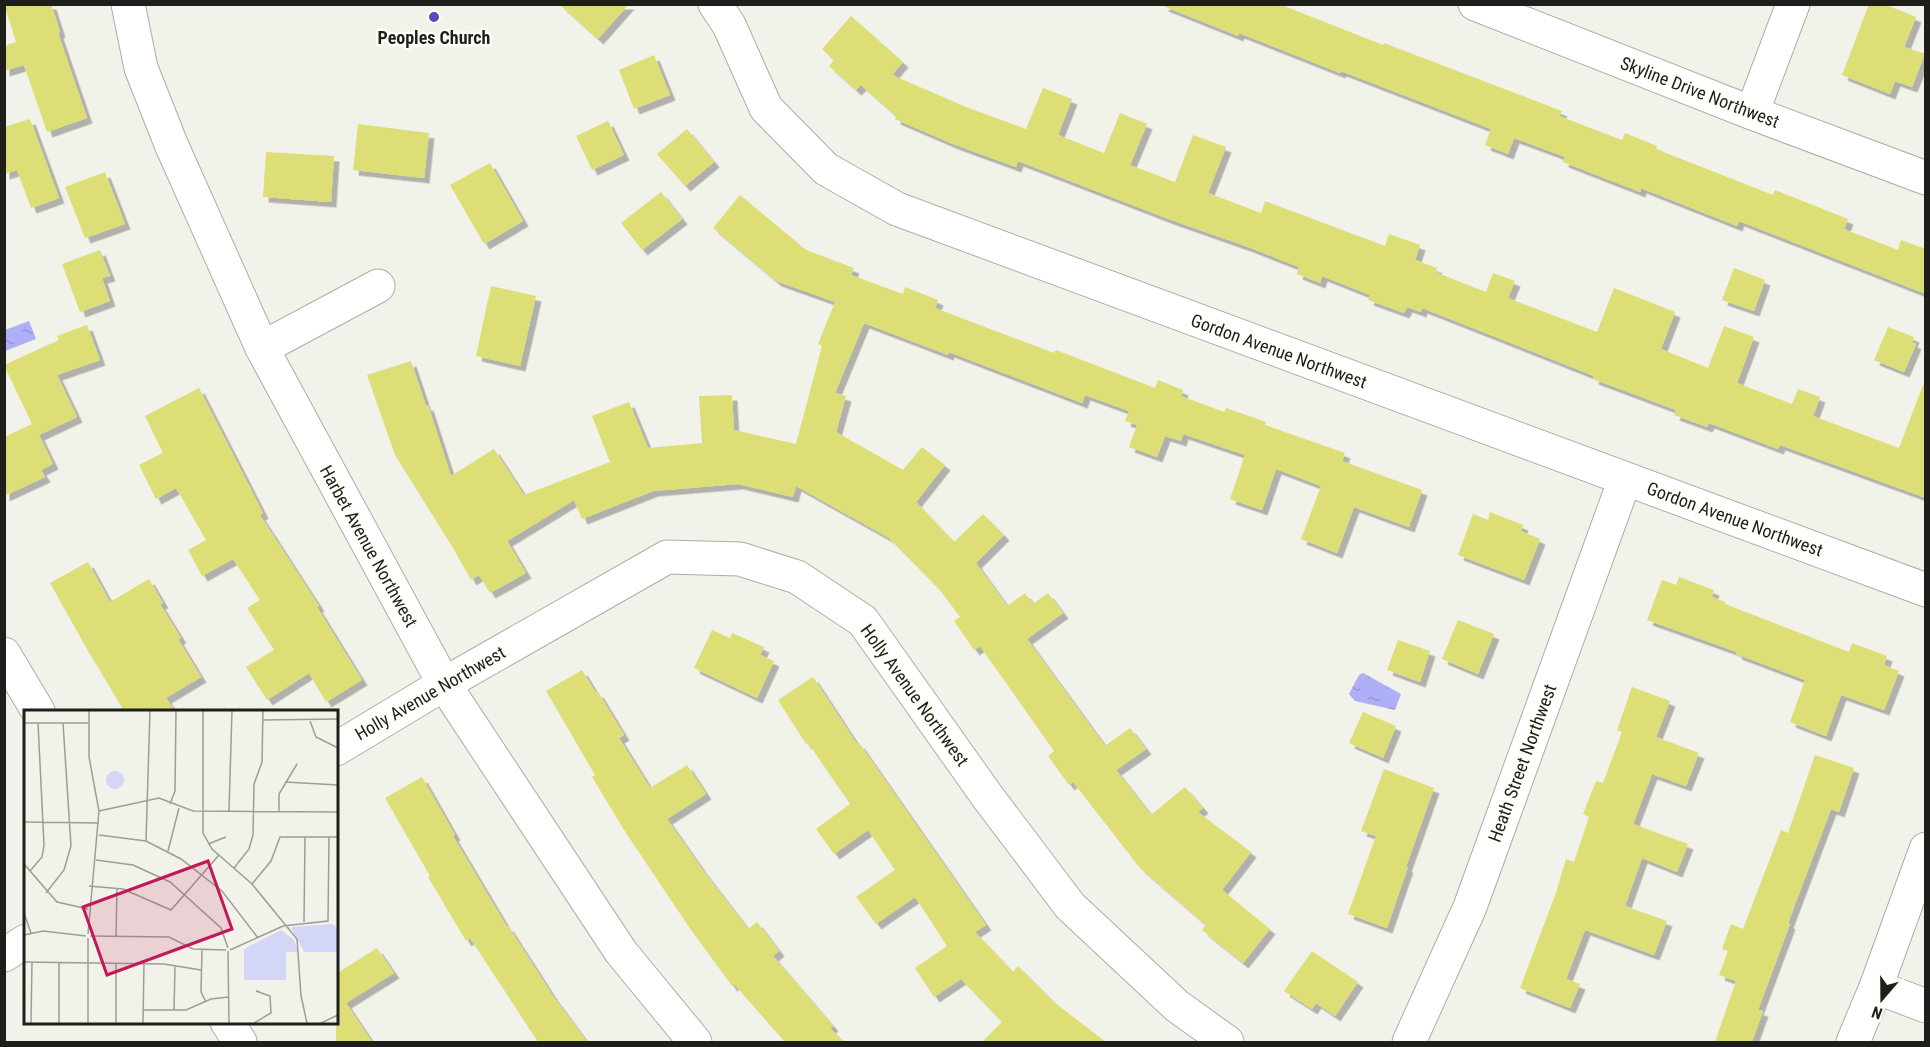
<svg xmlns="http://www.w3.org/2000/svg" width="1930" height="1047" font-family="'Roboto Condensed',sans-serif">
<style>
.water{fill:url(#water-ripples)}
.building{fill:#ddde75;filter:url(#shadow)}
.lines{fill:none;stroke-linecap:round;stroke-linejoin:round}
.street-casing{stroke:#adada5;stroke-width:35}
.secondary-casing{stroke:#adada5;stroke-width:35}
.street{stroke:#fff;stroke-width:33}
.secondary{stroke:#fff;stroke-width:33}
.poi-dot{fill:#5849c1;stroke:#fffff8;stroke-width:2}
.labels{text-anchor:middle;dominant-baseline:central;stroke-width:5;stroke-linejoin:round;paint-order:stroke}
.poi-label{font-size:18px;font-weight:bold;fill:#1e1e1b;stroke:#fffff8}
.street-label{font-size:18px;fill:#1e1e1b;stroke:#fffff8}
.inset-road{fill:none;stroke:#9d9d97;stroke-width:1.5}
.view{fill:#c2185b;fill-opacity:0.15;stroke:#c2185b;stroke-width:3}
.inset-edge{fill:none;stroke:#1e1e1b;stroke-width:3}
</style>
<defs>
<pattern id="water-ripples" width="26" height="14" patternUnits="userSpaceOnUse" patternTransform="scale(1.5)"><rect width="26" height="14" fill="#aeaff7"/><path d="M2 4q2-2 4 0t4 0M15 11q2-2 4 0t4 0" fill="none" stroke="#9596d3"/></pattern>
<filter id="shadow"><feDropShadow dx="5.5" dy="5.5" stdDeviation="0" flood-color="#0004"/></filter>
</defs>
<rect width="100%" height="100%" fill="#f1f2e9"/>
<path class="water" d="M 29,321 L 36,339 L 5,351 L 5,330 Z
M 1363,673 L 1401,694 L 1395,710 L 1355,701 L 1349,694 L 1359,675 Z"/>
<path class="building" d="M 4,4 L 51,4 L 60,32 L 58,33 L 87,118 L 47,132 L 24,65 L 4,71 L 4,46 L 16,42 Z
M 559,4 L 629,4 L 598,39 Z
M 1164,4 L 1279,4 L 1383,45 L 1384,43 L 1562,111 L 1559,116 L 1622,140 L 1625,133 L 1657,146 L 1656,149 L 1773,195 L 1775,190 L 1848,219 L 1844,229 L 1898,250 L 1901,240 L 1926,249 L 1926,294 L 1739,221 L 1737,226 L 1641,188 L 1640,192 L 1563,162 L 1565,157 L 1514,138 L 1508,154 L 1485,145 L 1491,129 L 1341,71 L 1340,73 L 1239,33 L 1238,36 L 1163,6 Z
M 1869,4 L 1884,4 L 1916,17 L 1904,47 L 1925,54 L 1912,87 L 1895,81 L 1890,94 L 1842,75 Z
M 851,16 L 903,62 L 892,75 L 966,107 L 1026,129 L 1043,88 L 1072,99 L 1058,135 L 1104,153 L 1120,113 L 1147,124 L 1130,165 L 1175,182 L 1193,135 L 1226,147 L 1208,193 L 1261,213 L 1265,201 L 1385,246 L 1389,234 L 1420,245 L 1415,260 L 1437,268 L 1435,272 L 1486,292 L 1493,273 L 1515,281 L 1508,298 L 1597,332 L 1614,288 L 1675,312 L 1661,349 L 1708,368 L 1724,326 L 1754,337 L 1737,383 L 1792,404 L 1798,389 L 1820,397 L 1813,416 L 1899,448 L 1923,385 L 1926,386 L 1926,498 L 1780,445 L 1778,449 L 1709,423 L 1707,427 L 1674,415 L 1676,410 L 1593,379 L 1594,376 L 1422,308 L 1421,312 L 1407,307 L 1404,313 L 1368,300 L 1370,295 L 1322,276 L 1320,283 L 1297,274 L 1299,267 L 1248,247 L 1171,220 L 1018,161 L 1016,167 L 953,144 L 895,119 L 896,116 L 861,85 L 856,90 L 829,66 L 834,60 L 822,49 Z
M 654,55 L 670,95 L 634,109 L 619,70 Z
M 30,119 L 59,198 L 31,208 L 17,170 L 4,174 L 4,127 Z
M 608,121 L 624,155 L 592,170 L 576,136 Z
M 358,124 L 429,133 L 424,178 L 353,170 Z
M 687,129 L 714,162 L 685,186 L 657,154 Z
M 266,152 L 334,156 L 331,202 L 263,197 Z
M 490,163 L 523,221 L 484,244 L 450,185 Z
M 105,172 L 125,224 L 85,238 L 65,187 Z
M 661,192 L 682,219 L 642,250 L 621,223 Z
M 740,195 L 806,250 L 854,268 L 851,275 L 903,294 L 905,287 L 938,300 L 935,308 L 1054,353 L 1056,350 L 1155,388 L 1158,380 L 1183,390 L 1181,396 L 1224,412 L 1226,408 L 1266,422 L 1265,425 L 1345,453 L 1342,461 L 1422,490 L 1409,527 L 1354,507 L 1337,553 L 1301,539 L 1321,486 L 1276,469 L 1262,510 L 1230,499 L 1245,455 L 1183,434 L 1181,441 L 1165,436 L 1157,457 L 1129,447 L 1137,425 L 1125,421 L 1129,411 L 1085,395 L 1082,403 L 949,352 L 948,355 L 864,323 L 835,393 L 846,396 L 836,432 L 903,470 L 922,447 L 945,465 L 916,502 L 954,542 L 983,514 L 1004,535 L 976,563 L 1007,606 L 1025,593 L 1033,604 L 1048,593 L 1063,613 L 1027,639 L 1105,746 L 1130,728 L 1146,749 L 1116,770 L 1151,815 L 1185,787 L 1203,808 L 1198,812 L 1251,852 L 1222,890 L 1270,929 L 1243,963 L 1202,930 L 1206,925 L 1140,868 L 1073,782 L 1069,785 L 1048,756 L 1054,751 L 980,646 L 974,650 L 954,621 L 960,617 L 940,590 L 889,538 L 796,486 L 793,497 L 738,484 L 653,491 L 582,519 L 574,500 L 507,541 L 526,573 L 490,593 L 479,575 L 471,580 L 453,548 L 395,455 L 367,375 L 411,361 L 426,406 L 428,405 L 451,476 L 494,449 L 524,495 L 610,462 L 592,416 L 629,402 L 648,448 L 702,443 L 699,396 L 732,395 L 734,430 L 796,444 L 822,346 L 818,344 L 835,302 L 776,281 L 713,228 Z
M 100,250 L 110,276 L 102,278 L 110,301 L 80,312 L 62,264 Z
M 1734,268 L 1765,280 L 1754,311 L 1722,300 Z
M 491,286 L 536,296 L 520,366 L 476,356 Z
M 87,325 L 100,360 L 57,375 L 77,417 L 39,435 L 53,464 L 41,470 L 45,477 L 4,496 L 4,437 L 32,424 L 4,365 L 59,340 L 57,336 Z
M 1888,327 L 1914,337 L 1912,342 L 1916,344 L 1904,372 L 1874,360 Z
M 199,388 L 263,513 L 260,515 L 319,606 L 317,607 L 362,680 L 326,702 L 309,673 L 267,700 L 246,667 L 274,650 L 247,608 L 260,600 L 233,559 L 202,576 L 188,550 L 206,540 L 176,488 L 156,499 L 139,465 L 163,453 L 145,416 Z
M 1490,512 L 1523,525 L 1521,531 L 1540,539 L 1524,580 L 1458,555 L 1473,514 L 1488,520 Z
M 88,562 L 110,602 L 149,579 L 163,603 L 160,604 L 181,638 L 178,639 L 201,677 L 166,698 L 175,711 L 124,711 L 87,649 L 50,583 Z
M 1679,577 L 1714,590 L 1712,597 L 1725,602 L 1725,604 L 1849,652 L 1852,643 L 1887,656 L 1884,665 L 1899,671 L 1884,710 L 1841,695 L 1826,736 L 1790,722 L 1805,680 L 1736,654 L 1737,652 L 1647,620 L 1662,580 L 1676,585 Z
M 1458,620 L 1494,634 L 1478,674 L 1442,659 Z
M 712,630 L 730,638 L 732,633 L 764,647 L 760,655 L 774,661 L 757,698 L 694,668 Z
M 1398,640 L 1430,651 L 1420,682 L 1387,670 Z
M 582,670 L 596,693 L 598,692 L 624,735 L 619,738 L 650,788 L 687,765 L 706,794 L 667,819 L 702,869 L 748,929 L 757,922 L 779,951 L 773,956 L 833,1026 L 830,1028 L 844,1042 L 785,1042 L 734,984 L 732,986 L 691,930 L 626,833 L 592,777 L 595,775 L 546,691 Z
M 813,677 L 857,744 L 859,743 L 986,925 L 975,932 L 1013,972 L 1018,966 L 1055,1003 L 1106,1042 L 982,1042 L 1002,1022 L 961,979 L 934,997 L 915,968 L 947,946 L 915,897 L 876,924 L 856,897 L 895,870 L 868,830 L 834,854 L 816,829 L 850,804 L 808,743 L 806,744 L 778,700 Z
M 1632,687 L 1670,701 L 1656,737 L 1699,753 L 1686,786 L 1652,774 L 1633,824 L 1688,844 L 1677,872 L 1642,858 L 1625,906 L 1667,921 L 1654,955 L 1585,930 L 1566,979 L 1580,984 L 1570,1008 L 1520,988 L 1556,893 L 1566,859 L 1574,862 L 1589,817 L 1583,814 L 1596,781 L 1603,783 L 1622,732 L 1617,730 Z
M 1363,712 L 1396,726 L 1383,758 L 1349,743 Z
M 1815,755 L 1854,768 L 1839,812 L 1831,809 L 1788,923 L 1790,924 L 1758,1010 L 1763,1011 L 1752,1042 L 1715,1042 L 1736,981 L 1719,975 L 1728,951 L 1722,949 L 1731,924 L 1743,929 L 1781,830 L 1788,833 Z
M 1384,769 L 1434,788 L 1406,867 L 1408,867 L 1387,928 L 1348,914 L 1376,836 L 1361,831 Z
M 422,777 L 455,835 L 453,836 L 507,927 L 508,926 L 553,996 L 587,1042 L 538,1042 L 470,938 L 466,941 L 428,877 L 430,876 L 385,798 Z
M 377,948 L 394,973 L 346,1003 L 372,1042 L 336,1042 L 336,974 Z
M 1312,951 L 1358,982 L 1335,1016 L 1316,1003 L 1312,1009 L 1284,991 Z"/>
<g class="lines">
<defs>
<path id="street" d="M 128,4 L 141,68 L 171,144 L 262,348 L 444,684 L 621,952 L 695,1042
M 715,4 L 729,25 L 766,108 L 826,169 L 897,209 L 1926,590
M 1475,4 L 1752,113 L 1926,178
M 1752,113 L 1793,4
M 262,348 L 378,286
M 4,654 L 38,711
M 336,749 L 444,684 L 667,557 L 740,559 L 797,577 L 863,621 L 987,796 L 1070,906 L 1177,1006 L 1227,1042
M 4,955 L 26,941
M 1876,987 L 1926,1006
M 227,1022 L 240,1042
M 1409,1042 L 1470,907 L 1625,479"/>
<path id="secondary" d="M 1853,1042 L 1876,987 L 1926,849"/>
</defs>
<use href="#street" class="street-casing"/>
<use href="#secondary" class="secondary-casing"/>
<use href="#street" class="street"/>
<use href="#secondary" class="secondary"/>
</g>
<circle class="poi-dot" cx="434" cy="17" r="6"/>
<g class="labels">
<g class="poi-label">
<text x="434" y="37">Peoples Church</text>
</g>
<g class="street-label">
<text transform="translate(1700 92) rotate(21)">Skyline Drive Northwest</text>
<text transform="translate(1279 351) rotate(20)">Gordon Avenue Northwest</text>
<text transform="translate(1735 519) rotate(20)">Gordon Avenue Northwest</text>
<text transform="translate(369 546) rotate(61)">Harbet Avenue Northwest</text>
<text transform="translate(430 693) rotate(-30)">Holly Avenue Northwest</text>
<text transform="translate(915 695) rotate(54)">Holly Avenue Northwest</text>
<text transform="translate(1522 763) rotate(-70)">Heath Street Northwest</text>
</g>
</g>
<g transform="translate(24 710)">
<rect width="314" height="314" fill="#f1f2e9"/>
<path d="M82 70a9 9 0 1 1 18 0a9 9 0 1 1-18 0ZM 308,214 L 313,217 L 313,242 L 280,242 L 267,217 ZM 257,220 L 270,230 L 274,242 L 262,242 L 262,270 L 220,270 L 220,239 Z" fill="#d4d6f8"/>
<path class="inset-road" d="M 179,0 L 179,123 L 188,139 L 228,174 L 273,229 L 277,286 L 283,313M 239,10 L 314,9M 286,11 L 292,27 L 314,38M 0,13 L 64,13M 261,72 L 314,75M 146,94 L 151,81 L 152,0M 75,101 L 135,88 L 169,101 L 314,102M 205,101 L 208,0M 255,102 L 255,84 L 273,54M 0,112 L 75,113M 75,125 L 122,131 L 157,149 L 198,181 L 234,228M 122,131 L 126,0M 184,134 L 202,127M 144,141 L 155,98M 72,150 L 109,155 L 146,172 L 197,218 L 204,238M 0,154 L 33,192 L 64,199M 210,158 L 225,139 L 229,125 L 230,74 L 238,52 L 239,0M 6,161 L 18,147 L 20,135 L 14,13M 228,174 L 247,151 L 256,127 L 314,127M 65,176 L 99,179 L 147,200 L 195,145M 22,183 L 40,160 L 47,136 L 39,13M 0,203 L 7,223M 280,212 L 281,127M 64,224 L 75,101 L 65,47 L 65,0M 0,225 L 19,221 L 62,226M 66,226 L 145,227 L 169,239 L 202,240M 92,226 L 93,178M 178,240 L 177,282 L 182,292M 206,240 L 259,216 L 304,211 L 305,127M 204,241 L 205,313M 0,252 L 140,254 L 177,260M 119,300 L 162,300 L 187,289 L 205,287M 150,300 L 151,257M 7,313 L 8,252M 35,313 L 35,252M 64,313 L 64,228M 92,313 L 92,253M 119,313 L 120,254M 230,313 L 247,303 L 246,286 L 232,281 L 236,282M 297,313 L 314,305"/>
<path class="view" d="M 184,151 L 208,219 L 83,265 L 59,197 Z"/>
<rect width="314" height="314" class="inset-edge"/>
</g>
<rect width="1930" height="1047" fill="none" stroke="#1e1e1b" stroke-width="12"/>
<g transform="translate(1882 999) rotate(200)" stroke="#fffff8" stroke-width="4.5" paint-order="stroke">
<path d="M0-4.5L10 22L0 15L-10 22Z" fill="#1e1e1b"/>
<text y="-9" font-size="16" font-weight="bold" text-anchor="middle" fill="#1e1e1b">N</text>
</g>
</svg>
